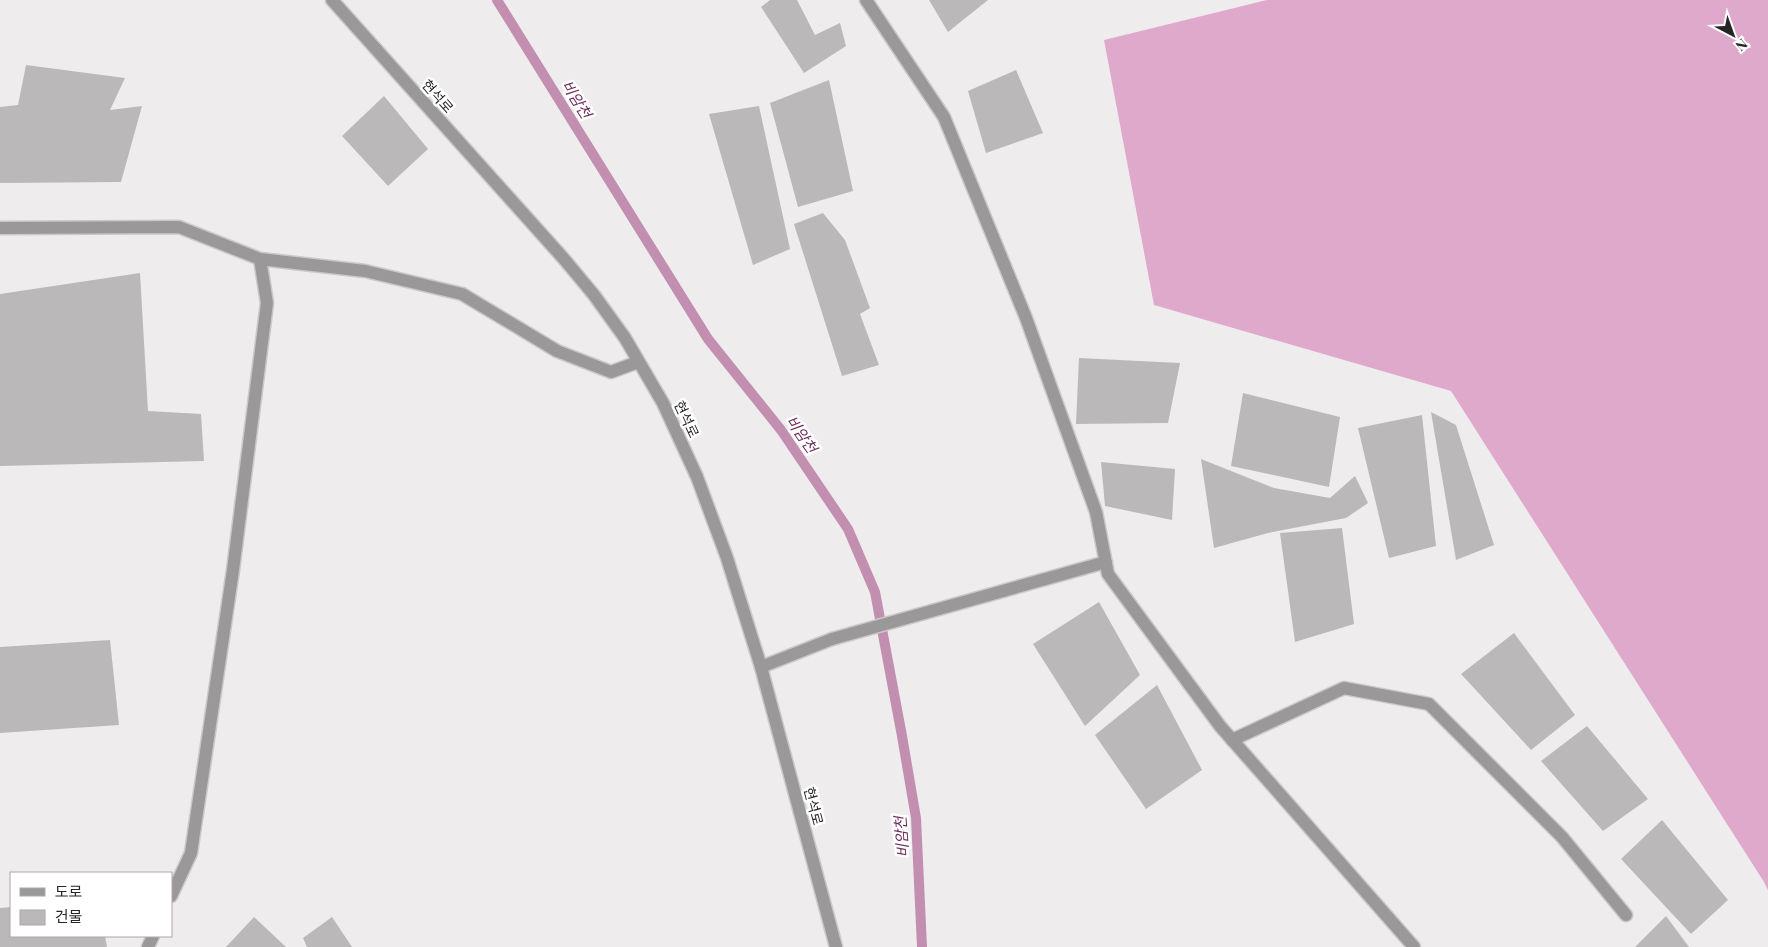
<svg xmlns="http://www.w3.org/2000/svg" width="1768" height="947" font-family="'Playfair Display','Noto Sans KR',serif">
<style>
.forest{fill:#dea9cb}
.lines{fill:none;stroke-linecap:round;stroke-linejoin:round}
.stream{stroke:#c38fb1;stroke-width:10}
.building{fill:#bbb8ba}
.service-casing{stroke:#cbc8ca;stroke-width:15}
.minor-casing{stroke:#cbc8ca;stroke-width:15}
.tertiary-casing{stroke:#cbc8ca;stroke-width:15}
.service{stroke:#9a9899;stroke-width:12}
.minor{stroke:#9a9899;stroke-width:12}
.tertiary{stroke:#9a9899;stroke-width:12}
.labels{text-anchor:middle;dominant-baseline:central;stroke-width:5;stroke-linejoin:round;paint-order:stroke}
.street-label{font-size:14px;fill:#272626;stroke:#fff}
.water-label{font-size:15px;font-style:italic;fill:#6f305d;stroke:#fff}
</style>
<rect width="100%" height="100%" fill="#efecee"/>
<path class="forest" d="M 1267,0 L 1768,0 L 1768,890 L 1764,882 L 1451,391 L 1154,305 L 1104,40 Z"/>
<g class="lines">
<path class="stream" d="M 497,0 L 708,339 L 781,430 L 848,529 L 875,592 L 902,736 L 916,818 L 922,947"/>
</g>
<path class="building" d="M 770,0 L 797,0 L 815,35 L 840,23 L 846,46 L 804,73 L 761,7 Z
M 929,0 L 988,0 L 948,32 Z
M 26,65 L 125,78 L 110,110 L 142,106 L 121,182 L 0,183 L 0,107 L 18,105 Z
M 1016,70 L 1043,133 L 986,153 L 968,91 Z
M 829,80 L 853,191 L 798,207 L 770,103 Z
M 384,96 L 428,149 L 388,186 L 342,136 Z
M 759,106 L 790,249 L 753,265 L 709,114 Z
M 823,213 L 845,240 L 870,308 L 860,314 L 879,365 L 842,376 L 794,224 Z
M 140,273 L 148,411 L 201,414 L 204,461 L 0,466 L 0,294 Z
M 1079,358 L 1180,363 L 1168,423 L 1076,424 Z
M 1243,393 L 1340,417 L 1329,487 L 1231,466 Z
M 1431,412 L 1456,425 L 1494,545 L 1456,560 Z
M 1422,415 L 1436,546 L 1389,558 L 1358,428 Z
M 1201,459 L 1274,488 L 1330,498 L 1355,476 L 1368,503 L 1346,518 L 1268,533 L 1214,548 Z
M 1101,462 L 1175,469 L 1172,520 L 1105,506 Z
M 1342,528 L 1354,624 L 1295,642 L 1280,533 Z
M 1099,602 L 1140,675 L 1085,726 L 1033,644 Z
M 1514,633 L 1575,715 L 1531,750 L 1461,674 Z
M 110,640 L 119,725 L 0,733 L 0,647 Z
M 1157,685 L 1202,770 L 1146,809 L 1095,735 Z
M 1587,726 L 1648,799 L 1603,831 L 1541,761 Z
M 1662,820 L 1728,900 L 1691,934 L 1621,859 Z
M 11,907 L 11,936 L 105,936 L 107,947 L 0,947 L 0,908 Z
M 1666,916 L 1689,947 L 1635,947 Z
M 254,917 L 286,947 L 226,947 Z
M 332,917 L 352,947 L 307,947 L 303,938 Z"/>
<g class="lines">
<defs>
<path id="service" d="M 0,228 L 179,227 L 260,259
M 1232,740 L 1344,688 L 1429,704 L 1562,837 L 1626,915
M 171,896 L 191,853 L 233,570 L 267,303 L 260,259 L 365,271 L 462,294 L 557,351 L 611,372 L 638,362
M 148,947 L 153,936"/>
<path id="minor" d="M 866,0 L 944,117 L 1026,318 L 1096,512 L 1108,574 L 1220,726 L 1414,947
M 761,667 L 832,639 L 1106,562"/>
<path id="tertiary" d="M 332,0 L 564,259 L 594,295 L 625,338 L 663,403 L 697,477 L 727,558 L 761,667 L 836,947"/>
</defs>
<use href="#service" class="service-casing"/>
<use href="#minor" class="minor-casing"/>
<use href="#tertiary" class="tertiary-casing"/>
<use href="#service" class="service"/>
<use href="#minor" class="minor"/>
<use href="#tertiary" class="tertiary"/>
</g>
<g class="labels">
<g class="street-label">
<text transform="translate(438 96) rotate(48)">현석로</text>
<text transform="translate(687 419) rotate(65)">현석로</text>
<text transform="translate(814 806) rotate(75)">현석로</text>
</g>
<g class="water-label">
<text transform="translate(577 99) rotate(58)">비암천</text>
<text transform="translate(802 434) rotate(55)">비암천</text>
<text transform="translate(901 837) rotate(-94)">비암천</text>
</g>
</g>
<rect x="10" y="872" width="162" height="65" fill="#ffffff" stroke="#a9a8a8"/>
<rect x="20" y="888" width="25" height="8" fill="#9a9899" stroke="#a9a8a8"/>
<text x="55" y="897" font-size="15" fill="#272626">도로</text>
<rect x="20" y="910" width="25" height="15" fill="#bbb8ba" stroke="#a9a8a8"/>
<text x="55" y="922" font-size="15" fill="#272626">건물</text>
<g transform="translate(1733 35) rotate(139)" stroke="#ffffff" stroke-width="4" paint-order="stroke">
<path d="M0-4L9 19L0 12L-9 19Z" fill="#272626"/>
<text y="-8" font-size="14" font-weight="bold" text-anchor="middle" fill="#272626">N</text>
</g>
</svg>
